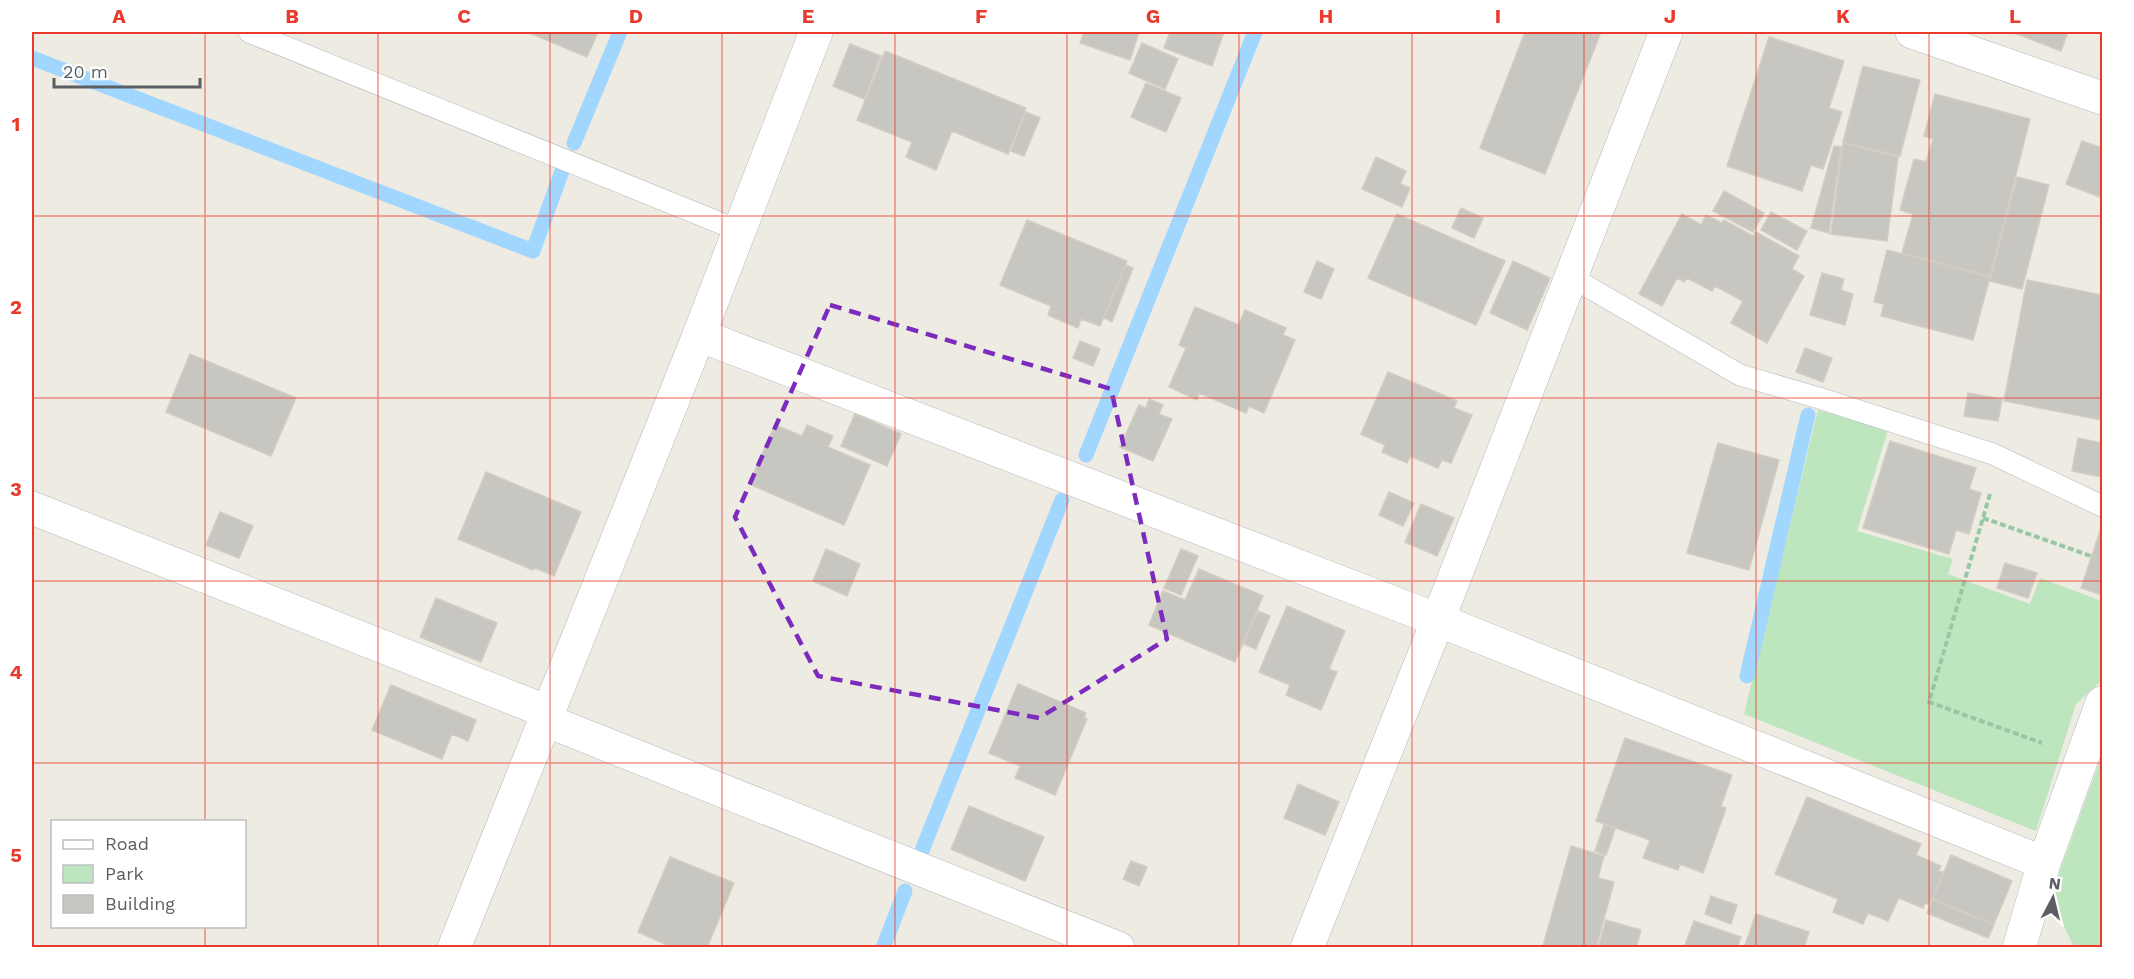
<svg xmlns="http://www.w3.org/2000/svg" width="2134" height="979" font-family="'Work Sans',sans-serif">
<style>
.green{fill:#bee6be}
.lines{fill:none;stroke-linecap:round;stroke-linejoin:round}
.stream{stroke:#a1d6ff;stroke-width:15}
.building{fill:#c8c6c0;stroke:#d2cdc1;stroke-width:1.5}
.service-casing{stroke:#b5b8bd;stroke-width:22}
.minor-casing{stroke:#b5b8bd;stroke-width:34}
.tertiary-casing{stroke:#b5b8bd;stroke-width:34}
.path{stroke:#97c7a4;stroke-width:4;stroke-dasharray:6 3;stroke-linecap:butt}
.service{stroke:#fff;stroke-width:21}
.minor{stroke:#fff;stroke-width:33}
.tertiary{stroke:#fff;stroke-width:33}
.marked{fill:none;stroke:#7b2cbf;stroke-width:4.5;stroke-dasharray:12 8;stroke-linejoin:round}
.grid{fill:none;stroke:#ea3a2c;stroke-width:1.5;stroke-opacity:0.55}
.neatline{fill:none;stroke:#ea3a2c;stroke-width:2}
.grid-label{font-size:20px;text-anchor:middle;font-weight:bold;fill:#ea3a2c}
</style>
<rect width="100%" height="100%" fill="#eeebe2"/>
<path class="green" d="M 1818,410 L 1888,430 L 1857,531 L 1953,559 L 1948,574 L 2030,604 L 2040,578 L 2102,601 L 2102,677 L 2101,681 L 2076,704 L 2036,831 L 1744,714 Z
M 2102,757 L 2102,947 L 2074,947 L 2050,898 L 2101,758 Z"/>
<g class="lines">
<path class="stream" d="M 32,58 L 533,251 L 562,171
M 574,143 L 620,32
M 1086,455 L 1255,32
M 1747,676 L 1808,415
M 921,853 L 1062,500
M 883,948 L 905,891"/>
</g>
<path class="building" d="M 527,32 L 598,32 L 587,57 Z
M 1084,32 L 1139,32 L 1130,60 L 1080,43 Z
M 1170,32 L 1224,32 L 1212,66 L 1164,48 Z
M 1525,32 L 1601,32 L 1545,174 L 1480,148 Z
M 2012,32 L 2068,32 L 2061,51 Z
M 1769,37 L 1844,61 L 1829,108 L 1842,112 L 1823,169 L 1811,165 L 1802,191 L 1727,166 Z
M 1142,43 L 1178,59 L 1165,89 L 1129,73 Z
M 850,44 L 881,56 L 864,99 L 833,86 Z
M 885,51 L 1026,108 L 1008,154 L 952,131 L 936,170 L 906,157 L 912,142 L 857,120 Z
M 1863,66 L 1920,80 L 1900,156 L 1843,142 Z
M 1146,83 L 1181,98 L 1166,132 L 1131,117 Z
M 1935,94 L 2030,119 L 1990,276 L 1902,253 L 1913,214 L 1900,210 L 1914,159 L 1926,162 L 1933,139 L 1924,136 Z
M 1026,112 L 1040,118 L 1024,156 L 1011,151 Z
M 2082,141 L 2102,148 L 2102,198 L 2066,184 Z
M 1843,143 L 1898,157 L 1887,241 L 1831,234 Z
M 1834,146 L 1841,147 L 1829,233 L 1811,228 Z
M 1376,157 L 1406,171 L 1400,184 L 1410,188 L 1402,207 L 1362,189 Z
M 2017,177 L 2049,185 L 2022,289 L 1990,281 Z
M 1724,191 L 1764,213 L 1753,232 L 1713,211 Z
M 1461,208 L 1483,218 L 1474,238 L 1452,228 Z
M 1771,212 L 1807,231 L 1797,250 L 1761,230 Z
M 1397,214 L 1505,261 L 1476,325 L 1368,278 Z
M 1682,214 L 1701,225 L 1706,215 L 1722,223 L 1724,220 L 1753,236 L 1756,232 L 1799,256 L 1792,269 L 1804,276 L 1767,343 L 1731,323 L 1743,301 L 1715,286 L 1712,291 L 1687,278 L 1684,282 L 1677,278 L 1662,306 L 1639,294 Z
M 1027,220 L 1127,261 L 1100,326 L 1081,319 L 1078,328 L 1048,315 L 1051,306 L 1000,285 Z
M 1887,250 L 1990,277 L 1973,340 L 1881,316 L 1884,304 L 1874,302 Z
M 1317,261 L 1334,269 L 1321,299 L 1304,292 Z
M 1513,261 L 1550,278 L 1527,330 L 1490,313 Z
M 1126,265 L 1133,268 L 1112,322 L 1104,318 Z
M 1822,273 L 1844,279 L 1841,290 L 1853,294 L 1845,325 L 1810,315 Z
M 2027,280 L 2102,295 L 2102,420 L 2004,401 Z
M 1195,307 L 1239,325 L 1245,310 L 1286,328 L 1283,335 L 1295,340 L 1264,413 L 1249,406 L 1246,413 L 1199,393 L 1197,400 L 1169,387 L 1186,348 L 1179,345 Z
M 1080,341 L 1100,349 L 1093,366 L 1073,358 Z
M 1805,348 L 1832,358 L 1823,382 L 1796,372 Z
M 190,354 L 296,398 L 271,456 L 166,412 Z
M 1388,372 L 1457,401 L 1454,408 L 1472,415 L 1451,463 L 1442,460 L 1438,468 L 1410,456 L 1407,463 L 1382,452 L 1385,445 L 1361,434 Z
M 1968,393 L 2002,399 L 1998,421 L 1964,416 Z
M 1149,399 L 1163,405 L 1159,414 L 1172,419 L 1153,461 L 1120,447 L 1139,405 L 1146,408 Z
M 855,414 L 901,434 L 887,466 L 841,446 Z
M 775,425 L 802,436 L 807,425 L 833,436 L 828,447 L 870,465 L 844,525 L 749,484 Z
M 2078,438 L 2102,443 L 2102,477 L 2072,471 Z
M 1890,441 L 1976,468 L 1969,489 L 1981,493 L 1969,534 L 1956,530 L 1949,554 L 1863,528 Z
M 1718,443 L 1779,460 L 1749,570 L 1687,553 Z
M 486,472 L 581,512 L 554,576 L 535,568 L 533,570 L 458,539 Z
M 1389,492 L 1414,503 L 1403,526 L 1379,515 Z
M 1421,504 L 1454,518 L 1437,556 L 1405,542 Z
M 220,512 L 253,526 L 239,558 L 206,545 Z
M 2102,525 L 2102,595 L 2081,588 Z
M 826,549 L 860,564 L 847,596 L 813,581 Z
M 1181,549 L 1198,556 L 1181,595 L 1164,588 Z
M 2005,563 L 2037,573 L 2028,598 L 1997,588 Z
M 1199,569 L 1263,596 L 1235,662 L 1149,625 L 1163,591 L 1185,600 Z
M 436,598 L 497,623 L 481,662 L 420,637 Z
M 1287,606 L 1345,631 L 1329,669 L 1337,672 L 1321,710 L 1286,695 L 1290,685 L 1259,672 Z
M 1258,611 L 1270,616 L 1256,649 L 1244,644 Z
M 1018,684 L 1086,713 L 1084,718 L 1087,719 L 1055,795 L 1015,778 L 1020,766 L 989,753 Z
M 391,685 L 476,720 L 468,741 L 452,734 L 442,759 L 372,730 Z
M 1625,738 L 1732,775 L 1721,806 L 1726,808 L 1703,873 L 1680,864 L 1678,870 L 1643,858 L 1650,840 L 1596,821 Z
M 1298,784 L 1339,802 L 1325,835 L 1284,818 Z
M 1807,797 L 1921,844 L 1916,855 L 1941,866 L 1938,871 L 1943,872 L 1929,905 L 1925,903 L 1923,908 L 1899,898 L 1888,921 L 1868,913 L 1863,924 L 1833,912 L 1838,899 L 1775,874 Z
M 969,806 L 1044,837 L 1025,881 L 951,849 Z
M 1604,825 L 1615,829 L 1606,855 L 1595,851 Z
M 1571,846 L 1604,856 L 1598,878 L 1614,882 L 1596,948 L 1543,946 Z
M 1951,855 L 2012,881 L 1994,924 L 1933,899 Z
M 670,857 L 734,883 L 707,948 L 674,948 L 638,932 Z
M 1131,861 L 1147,867 L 1139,886 L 1123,879 Z
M 1711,896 L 1737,905 L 1731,924 L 1705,914 Z
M 1932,900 L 1994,925 L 1988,938 L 1927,913 Z
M 1756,914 L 1809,932 L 1804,948 L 1744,948 Z
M 1606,920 L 1641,930 L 1636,948 L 1598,948 Z
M 1694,921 L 1741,937 L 1737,948 L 1684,948 Z"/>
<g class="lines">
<defs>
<path id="service" d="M 249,32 L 740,231
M 1571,277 L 1740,375 L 1819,398 L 1993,454 L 2102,506"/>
<path id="minor" d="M 699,335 L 1438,620 L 2044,863 L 2102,703
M 32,508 L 548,712
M 545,720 L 1118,948
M 1307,948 L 1438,620 L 1666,32
M 2019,948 L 2044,863"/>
<path id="tertiary" d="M 1912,32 L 2102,98
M 454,948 L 699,335 L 816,32"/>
</defs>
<use href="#service" class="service-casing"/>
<use href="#minor" class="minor-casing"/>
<use href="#tertiary" class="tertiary-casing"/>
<path class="path" d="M 1990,494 L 1929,702 L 2042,743
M 1983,518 L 2091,556"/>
<use href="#service" class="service"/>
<use href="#minor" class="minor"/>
<use href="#tertiary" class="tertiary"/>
</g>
<path class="marked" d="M 830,305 L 1111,389 L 1167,639 L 1039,718 L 818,676 L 735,517 Z"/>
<path class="grid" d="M 205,32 L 205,822M 378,32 L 378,948M 550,32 L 550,948M 722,32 L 722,948M 895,32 L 895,948M 1067,32 L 1067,948M 1239,32 L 1239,948M 1412,32 L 1412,948M 1584,32 L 1584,948M 1756,32 L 1756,948M 1929,32 L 1929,948M 32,216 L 2102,216M 32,398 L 2102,398M 32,581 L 2102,581M 32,763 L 2102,763M 205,926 L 205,948"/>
<rect width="2134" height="979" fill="none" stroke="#ffffff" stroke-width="66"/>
<rect x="51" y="820" width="195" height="108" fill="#ffffff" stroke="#bdbfc1" stroke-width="1.5"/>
<rect x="63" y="840" width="30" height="9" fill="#ffffff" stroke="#bdbfc1" stroke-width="1.5"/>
<text x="105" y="850" font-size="18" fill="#5b5f63">Road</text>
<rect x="63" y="865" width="30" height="18" fill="#bee6be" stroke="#bdbfc1" stroke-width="1.5"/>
<text x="105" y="880" font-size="18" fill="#5b5f63">Park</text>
<rect x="63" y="895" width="30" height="18" fill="#c8c6c0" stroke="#bdbfc1" stroke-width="1.5"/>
<text x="105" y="910" font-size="18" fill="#5b5f63">Building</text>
<g transform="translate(2053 898) rotate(7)" stroke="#ffffff" stroke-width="4.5" paint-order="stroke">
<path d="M0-4.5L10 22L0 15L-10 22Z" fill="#5b5f63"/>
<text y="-9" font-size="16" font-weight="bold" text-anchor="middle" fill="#5b5f63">N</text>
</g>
<path d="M54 78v9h146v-9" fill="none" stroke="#5b5f63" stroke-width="3"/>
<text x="63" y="78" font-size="18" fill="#5b5f63" stroke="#ffffff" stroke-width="4.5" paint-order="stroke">20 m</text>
<rect x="33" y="33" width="2068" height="913" class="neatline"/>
<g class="grid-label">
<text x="119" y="23">A</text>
<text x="292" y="23">B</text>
<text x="464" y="23">C</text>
<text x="636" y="23">D</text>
<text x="808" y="23">E</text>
<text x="981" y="23">F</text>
<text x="1153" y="23">G</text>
<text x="1326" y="23">H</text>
<text x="1498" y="23">I</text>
<text x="1670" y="23">J</text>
<text x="1843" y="23">K</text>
<text x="2015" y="23">L</text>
<text x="16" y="131">1</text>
<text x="16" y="314">2</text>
<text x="16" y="496">3</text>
<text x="16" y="679">4</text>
<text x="16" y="862">5</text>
</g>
</svg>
